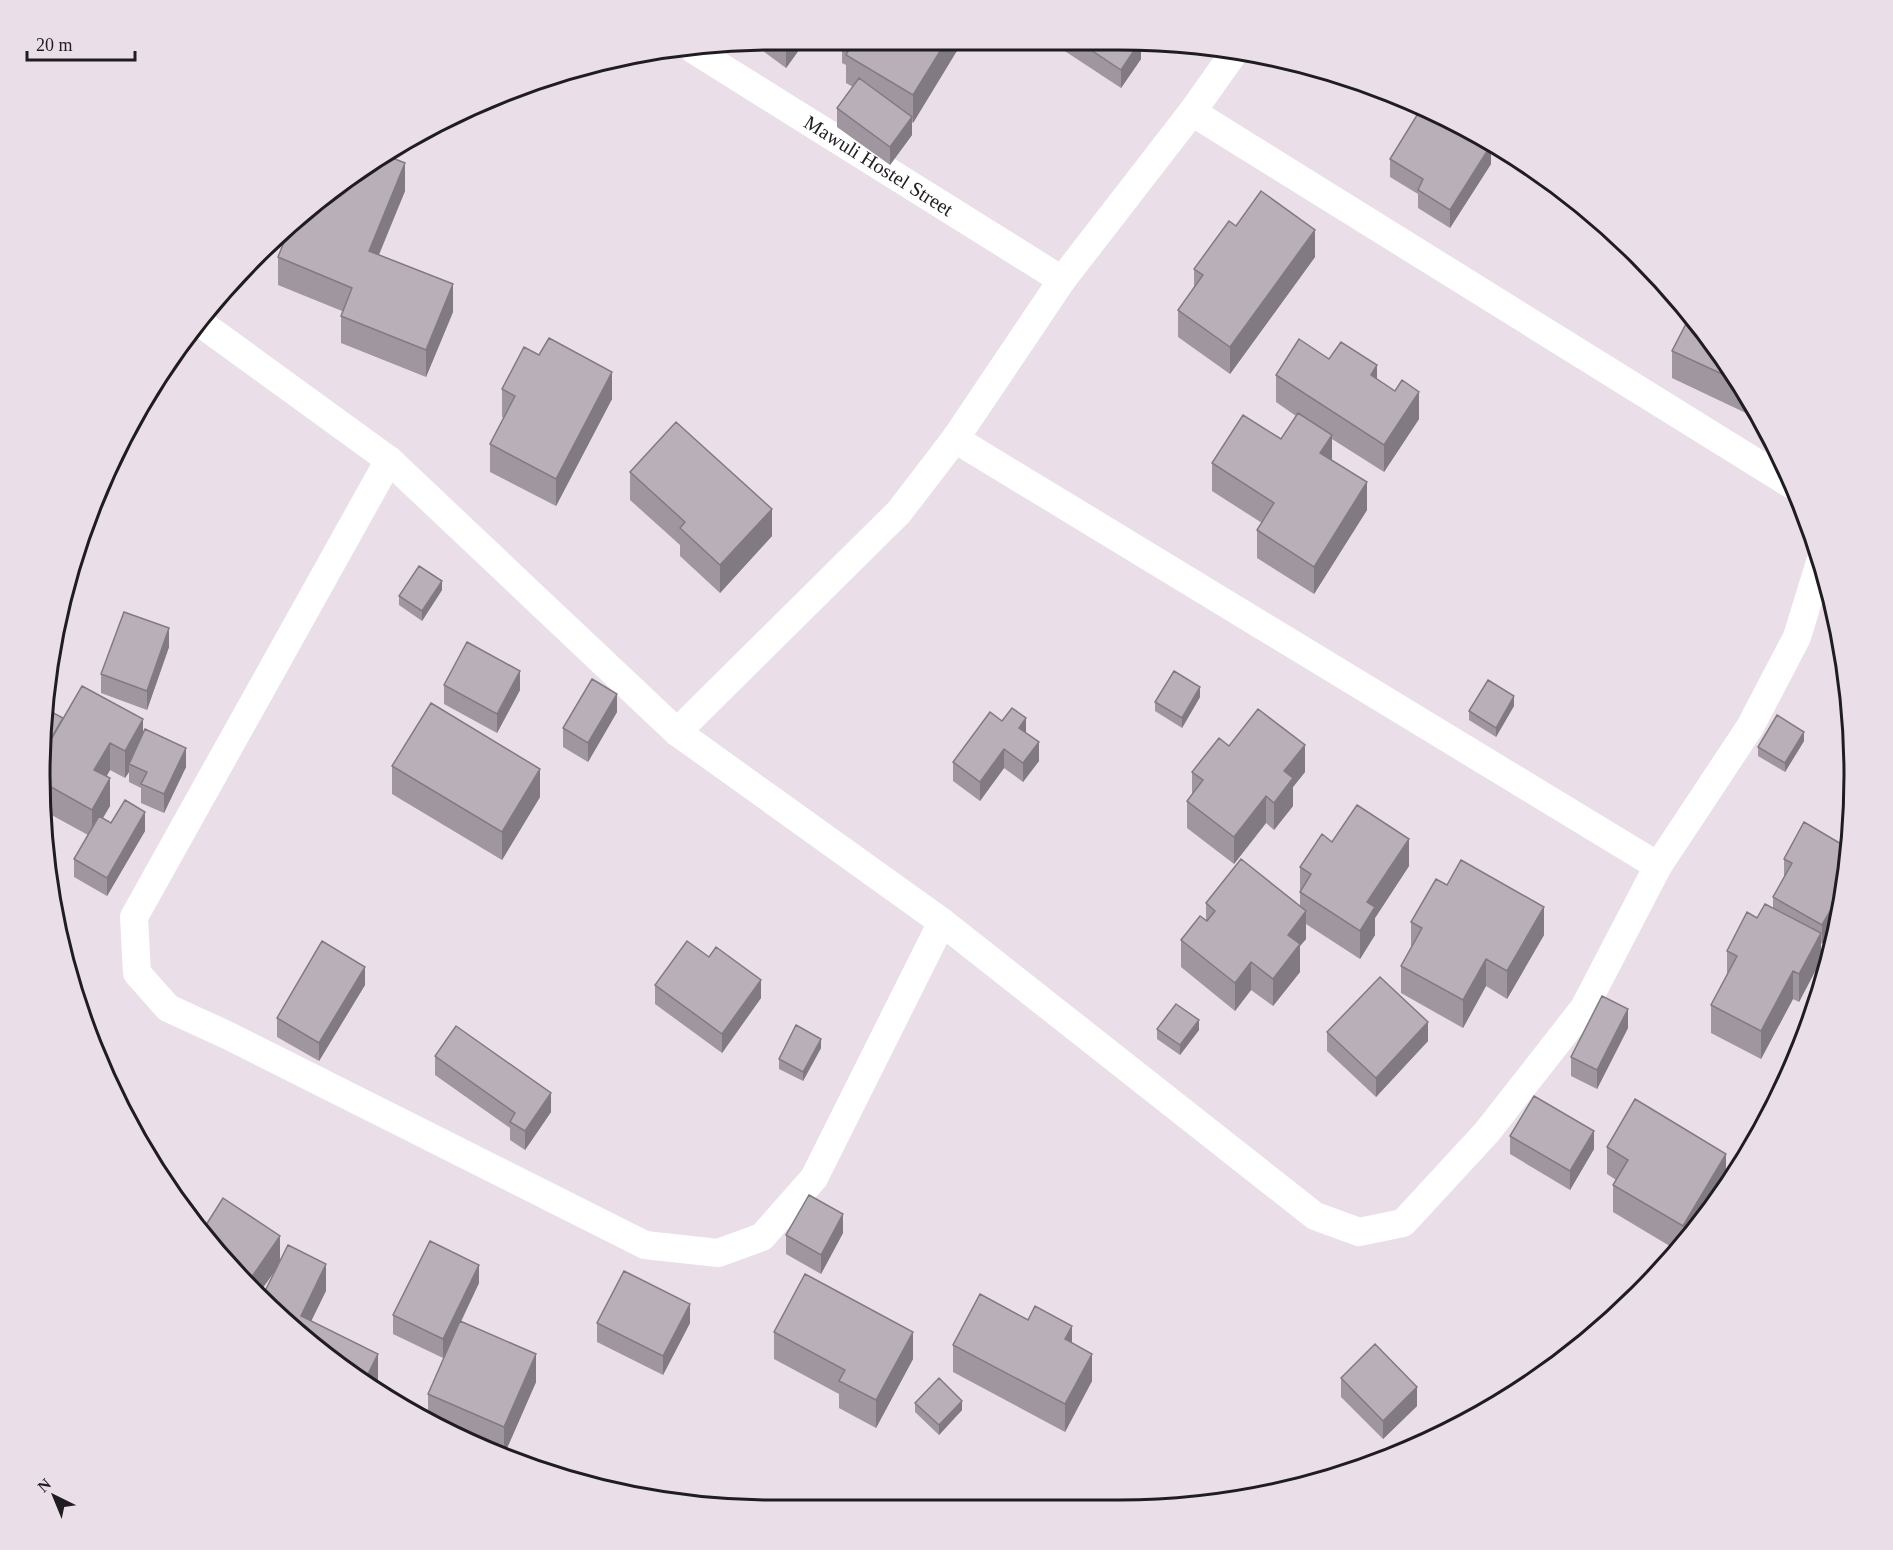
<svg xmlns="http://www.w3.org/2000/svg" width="1893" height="1550" font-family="Georgia,serif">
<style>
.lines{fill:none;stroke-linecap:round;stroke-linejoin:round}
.minor{stroke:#fff;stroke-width:28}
.wall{fill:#9f969f}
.shaded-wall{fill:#827a82}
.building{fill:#b9afb9;stroke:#827a82;stroke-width:1.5}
.labels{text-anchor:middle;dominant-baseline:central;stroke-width:4.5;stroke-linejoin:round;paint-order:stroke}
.street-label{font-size:20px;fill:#201d20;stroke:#eadfe9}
.rim{fill:none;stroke:#201d20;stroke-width:3}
</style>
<rect width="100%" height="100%" fill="#eadfe9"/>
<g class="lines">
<g class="minor">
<path id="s1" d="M 694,50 L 1062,280"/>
<path d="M 1192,112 L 1792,485"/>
<path d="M 199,322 L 389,460 L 677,732 L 899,512 L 955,439 L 1062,280 L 1192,112 L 1236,50"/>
<path d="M 955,439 L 1658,866"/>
<path d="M 389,460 L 134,917 L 137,973 L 168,1008 L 229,1036 L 645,1245 L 718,1253 L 762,1237 L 814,1178 L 942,922 L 677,732"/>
<path d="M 942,922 L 1315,1216 L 1359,1232 L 1403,1223 L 1487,1132 L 1584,1008 L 1658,866 L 1750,727 L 1797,637 L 1820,562"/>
</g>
</g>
<path class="wall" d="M 775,39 L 807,39 L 786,68 L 751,42 Z
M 842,39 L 963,40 L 913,123 L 912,122 L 912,135 L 890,165 L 837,127 L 837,108 L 853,87 L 846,83 L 846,65 L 842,63 Z
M 1048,40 L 1141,40 L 1141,59 L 1121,88 Z
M 1390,159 L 1491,164 L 1450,228 L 1418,208 L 1418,194 L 1390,177 Z
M 405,191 L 379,255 L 453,312 L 426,377 L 341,343 L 341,316 L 342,311 L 278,285 L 278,257 Z
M 1236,226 L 1315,257 L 1230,374 L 1178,337 L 1178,310 L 1194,288 L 1194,269 Z
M 1702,327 L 1753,408 L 1750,415 L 1672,378 L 1672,351 Z
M 1329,359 L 1377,379 L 1419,419 L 1384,472 L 1332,439 L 1332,460 L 1367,510 L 1314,594 L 1257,558 L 1257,530 L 1262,523 L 1212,491 L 1212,463 L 1281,439 L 1296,416 L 1276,402 L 1276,375 Z
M 502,389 L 612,399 L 556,506 L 490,472 L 490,444 L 504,418 L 502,417 Z
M 630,472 L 772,536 L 720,593 L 680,556 L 680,545 L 630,500 Z
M 442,590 L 422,621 L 399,605 L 399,596 Z
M 169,647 L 147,710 L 101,693 L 101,674 Z
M 444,685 L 520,690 L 497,733 L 444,704 Z
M 1200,697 L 1182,728 L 1155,711 L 1155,702 Z
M 1514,706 L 1496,737 L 1469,720 L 1469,711 Z
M 617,712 L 588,762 L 563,747 L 563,728 Z
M 63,718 L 143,733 L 186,767 L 164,813 L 141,803 L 141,788 L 129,782 L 129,772 L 125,778 L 110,770 L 107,776 L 110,806 L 102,818 L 111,823 L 145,831 L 107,896 L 74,877 L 74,859 L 88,835 L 46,812 L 41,727 Z
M 1002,721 L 1026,733 L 1039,761 L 1023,782 L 1004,768 L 980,801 L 953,781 L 953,762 Z
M 1804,741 L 1785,772 L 1758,756 L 1758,747 Z
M 1229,746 L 1305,772 L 1293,787 L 1293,806 L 1274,830 L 1266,823 L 1234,864 L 1187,828 L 1187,801 L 1192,794 L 1192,772 Z
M 392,766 L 540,797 L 502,860 L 392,794 Z
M 1332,842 L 1409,866 L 1375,918 L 1375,935 L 1360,959 L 1306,924 L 1306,939 L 1300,946 L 1300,972 L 1273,1006 L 1251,990 L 1235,1011 L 1181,967 L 1181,940 L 1206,920 L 1206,903 L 1300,906 L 1300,867 Z
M 1784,859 L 1848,871 L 1837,918 L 1822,944 L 1821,943 L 1821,960 L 1799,1002 L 1793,999 L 1761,1059 L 1711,1033 L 1711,1005 L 1727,976 L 1727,951 L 1757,918 L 1773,908 L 1773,897 L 1784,878 Z
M 1447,885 L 1544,935 L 1507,999 L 1486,986 L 1463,1028 L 1401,993 L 1401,966 L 1411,948 L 1411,922 Z
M 709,957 L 761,998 L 722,1053 L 655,1004 L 655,985 Z
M 365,985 L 319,1061 L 277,1037 L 277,1018 Z
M 1628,1028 L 1597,1089 L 1571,1076 L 1571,1057 Z
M 1157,1029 L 1199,1030 L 1180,1055 L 1157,1039 Z
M 1327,1032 L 1428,1041 L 1376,1097 L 1327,1051 Z
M 821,1048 L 803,1081 L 779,1069 L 779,1059 Z
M 435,1056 L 551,1112 L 525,1150 L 510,1140 L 510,1128 L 435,1075 Z
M 1510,1136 L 1594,1149 L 1570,1190 L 1510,1154 Z
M 1607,1147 L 1726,1181 L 1717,1197 L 1678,1251 L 1613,1212 L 1613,1185 L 1616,1180 L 1607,1174 Z
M 843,1233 L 821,1274 L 786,1254 L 786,1235 Z
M 479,1283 L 461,1322 L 536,1382 L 504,1455 L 428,1421 L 428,1394 L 449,1345 L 443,1358 L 393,1334 L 393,1315 Z
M 597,1323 L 690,1323 L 663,1375 L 597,1342 Z
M 774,1332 L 913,1359 L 876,1428 L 839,1408 L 839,1394 L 774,1359 Z
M 1072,1343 L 1092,1381 L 1065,1432 L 953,1372 L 953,1345 Z
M 1341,1378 L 1417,1406 L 1383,1439 L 1341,1397 Z
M 915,1403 L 962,1410 L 939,1435 L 915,1412 Z"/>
<path class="shaded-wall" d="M 787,39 L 807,39 L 786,68 L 786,41 Z
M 947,40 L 963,40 L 963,41 L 913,123 L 913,95 Z
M 1141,40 L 1141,59 L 1121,88 L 1121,70 Z
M 912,117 L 912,135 L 890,165 L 890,147 Z
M 1491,145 L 1491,164 L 1450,228 L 1450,210 Z
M 405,163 L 405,191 L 369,278 L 369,251 Z
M 1315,230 L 1315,257 L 1230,374 L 1230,347 Z
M 453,284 L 453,312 L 426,377 L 426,350 Z
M 1377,365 L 1377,393 L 1371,375 Z
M 612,372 L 612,399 L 556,506 L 556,479 Z
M 1419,392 L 1419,419 L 1384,472 L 1384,445 Z
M 1750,404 L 1753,408 L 1750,415 Z
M 1332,435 L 1332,462 L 1320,453 Z
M 1367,482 L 1367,510 L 1314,594 L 1314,567 Z
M 772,509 L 772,536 L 720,593 L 720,565 Z
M 442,581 L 442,590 L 422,621 L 422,611 Z
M 169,628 L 169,647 L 147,710 L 147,691 Z
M 520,671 L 520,690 L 497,733 L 497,714 Z
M 1200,687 L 1200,697 L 1182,728 L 1182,718 Z
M 617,694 L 617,712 L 588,762 L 588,743 Z
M 1514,696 L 1514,706 L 1496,737 L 1496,728 Z
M 1026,718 L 1026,737 L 1019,728 Z
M 143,719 L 143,746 L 129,764 L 129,772 L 125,778 L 125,751 Z
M 1804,732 L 1804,741 L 1785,772 L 1785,763 Z
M 1039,742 L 1039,761 L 1023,782 L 1023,763 Z
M 110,743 L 110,770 L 94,797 L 94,770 Z
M 1305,745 L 1305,772 L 1293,787 L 1293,806 L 1274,830 L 1274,803 L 1284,771 Z
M 186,748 L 186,767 L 164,813 L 164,794 Z
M 1004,749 L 1004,768 L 980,801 L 980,782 Z
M 540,769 L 540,797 L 502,860 L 502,832 Z
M 110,778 L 110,806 L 92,837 L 92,810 Z
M 1266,796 L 1266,823 L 1234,864 L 1234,837 Z
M 145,812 L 145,831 L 107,896 L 107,878 Z
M 1409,839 L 1409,866 L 1375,918 L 1375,935 L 1360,959 L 1360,931 L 1367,902 Z
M 1844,887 L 1837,918 L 1822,944 L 1822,925 Z
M 1544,907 L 1544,935 L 1507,999 L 1507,971 Z
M 1306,911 L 1306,939 L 1300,946 L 1300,972 L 1273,1006 L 1273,979 L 1288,935 Z
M 1821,933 L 1821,960 L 1799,1002 L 1799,974 Z
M 1486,959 L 1486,986 L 1463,1028 L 1463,1000 Z
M 1251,962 L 1251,990 L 1235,1011 L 1235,983 Z
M 365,967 L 365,985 L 319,1061 L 319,1043 Z
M 1793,971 L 1793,999 L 1761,1059 L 1761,1031 Z
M 761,980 L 761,998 L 722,1053 L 722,1034 Z
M 1628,1009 L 1628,1028 L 1597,1089 L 1597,1070 Z
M 1199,1020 L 1199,1030 L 1180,1055 L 1180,1045 Z
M 1428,1022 L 1428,1041 L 1376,1097 L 1376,1078 Z
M 821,1039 L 821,1048 L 803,1081 L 803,1072 Z
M 551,1093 L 551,1112 L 525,1150 L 525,1131 Z
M 1594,1131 L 1594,1149 L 1570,1190 L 1570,1171 Z
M 1726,1154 L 1726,1181 L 1717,1197 L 1683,1244 L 1683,1226 Z
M 843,1214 L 843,1233 L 821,1274 L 821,1255 Z
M 280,1236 L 280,1264 L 260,1292 L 249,1281 Z
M 326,1264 L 326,1291 L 304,1336 L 301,1316 Z
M 479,1265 L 479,1283 L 443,1358 L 443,1339 Z
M 690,1304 L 690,1323 L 663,1375 L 663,1356 Z
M 1072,1326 L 1072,1353 L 1065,1339 Z
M 913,1332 L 913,1359 L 876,1428 L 876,1400 Z
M 378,1354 L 378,1381 L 374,1388 L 364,1382 Z
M 536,1354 L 536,1382 L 504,1455 L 504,1427 Z
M 1092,1354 L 1092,1381 L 1065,1432 L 1065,1404 Z
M 1417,1387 L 1417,1406 L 1383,1439 L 1383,1421 Z
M 962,1401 L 962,1410 L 939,1435 L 939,1425 Z"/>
<path class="building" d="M 848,39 L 947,40 L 913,95 L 846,55 L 853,42 Z
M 1076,40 L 1141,40 L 1121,70 Z
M 859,78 L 912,117 L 890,147 L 837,108 Z
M 1422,107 L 1470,133 L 1491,145 L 1450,210 L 1418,190 L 1423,179 L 1390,159 Z
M 385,155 L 405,163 L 369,251 L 453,284 L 426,350 L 341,316 L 352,288 L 278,257 L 290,227 Z
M 1261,191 L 1315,230 L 1230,347 L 1178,310 L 1203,275 L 1194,269 L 1229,221 L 1236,226 Z
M 1690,316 L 1694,317 L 1702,327 L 1735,380 L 1672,351 Z
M 549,338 L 612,372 L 556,479 L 490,444 L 515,396 L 502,389 L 524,347 L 539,355 Z
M 1299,339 L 1329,359 L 1341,342 L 1377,365 L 1371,375 L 1395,391 L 1402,380 L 1419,392 L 1384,445 L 1276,375 Z
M 1298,413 L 1332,435 L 1320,453 L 1367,482 L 1314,567 L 1257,530 L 1274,503 L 1212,463 L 1243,415 L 1281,439 Z
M 676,422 L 772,509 L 720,565 L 680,528 L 685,522 L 630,472 Z
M 419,566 L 442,581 L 422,611 L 399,596 Z
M 124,612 L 169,628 L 147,691 L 101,674 Z
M 467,642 L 520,671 L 497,714 L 444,685 Z
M 1174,671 L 1200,687 L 1182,718 L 1155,702 Z
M 592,679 L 617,694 L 588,743 L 563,728 Z
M 1488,680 L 1514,696 L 1496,728 L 1469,711 Z
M 82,686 L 143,719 L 125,751 L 110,743 L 94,770 L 110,778 L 92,810 L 44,783 L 42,755 Z
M 431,703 L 540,769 L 502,832 L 392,766 Z
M 44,708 L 63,718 L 42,754 L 41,727 Z
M 1012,708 L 1026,718 L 1019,728 L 1039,742 L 1023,763 L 1004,749 L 980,782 L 953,762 L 990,712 L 1002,721 Z
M 1258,709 L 1305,745 L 1284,771 L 1293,778 L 1274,803 L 1266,796 L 1234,837 L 1187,801 L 1203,780 L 1192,772 L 1219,738 L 1229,746 Z
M 1777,715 L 1804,732 L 1785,763 L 1758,747 Z
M 145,729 L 186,748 L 164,794 L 141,784 L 147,772 L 129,764 Z
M 125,800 L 145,812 L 107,878 L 74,859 L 99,816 L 111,823 Z
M 1357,805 L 1409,839 L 1367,902 L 1375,907 L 1360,931 L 1300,892 L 1311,874 L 1300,867 L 1322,834 L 1332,842 Z
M 1804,822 L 1848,848 L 1848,871 L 1844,887 L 1822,925 L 1773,897 L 1792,863 L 1784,859 Z
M 1241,859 L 1306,911 L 1288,935 L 1300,944 L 1273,979 L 1251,962 L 1235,983 L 1181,940 L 1200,916 L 1207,921 L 1215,911 L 1206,903 Z
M 1461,860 L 1544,907 L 1507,971 L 1486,959 L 1463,1000 L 1401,966 L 1422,928 L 1411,922 L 1436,879 L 1447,885 Z
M 1765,904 L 1821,933 L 1799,974 L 1793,971 L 1761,1031 L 1711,1005 L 1737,956 L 1727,951 L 1747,912 L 1757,918 Z
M 322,941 L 365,967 L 319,1043 L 277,1018 Z
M 687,941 L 709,957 L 716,947 L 761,980 L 722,1034 L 655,985 Z
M 1380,977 L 1428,1022 L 1376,1078 L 1327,1032 Z
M 1602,996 L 1628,1009 L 1597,1070 L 1571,1057 Z
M 1176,1004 L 1199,1020 L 1180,1045 L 1157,1029 Z
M 796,1025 L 821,1039 L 803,1072 L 779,1059 Z
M 456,1026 L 551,1093 L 525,1131 L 510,1122 L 515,1113 L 435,1056 Z
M 1534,1096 L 1594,1131 L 1570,1171 L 1510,1136 Z
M 1635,1099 L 1726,1154 L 1683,1226 L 1613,1185 L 1628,1160 L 1607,1147 Z
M 809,1195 L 843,1214 L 821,1255 L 786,1235 Z
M 223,1198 L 280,1236 L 249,1281 L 201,1233 Z
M 430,1241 L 479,1265 L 443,1339 L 393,1315 Z
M 288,1245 L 326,1264 L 301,1316 L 378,1354 L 364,1382 L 327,1359 L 263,1295 Z
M 624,1271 L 690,1304 L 663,1356 L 597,1323 Z
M 805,1274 L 913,1332 L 876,1400 L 839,1381 L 845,1370 L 774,1332 Z
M 980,1294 L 1028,1320 L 1035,1306 L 1072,1326 L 1065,1339 L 1092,1354 L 1065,1404 L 953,1345 Z
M 460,1321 L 536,1354 L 504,1427 L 428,1394 Z
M 1375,1344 L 1417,1387 L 1383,1421 L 1341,1378 Z
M 939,1378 L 962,1401 L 939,1425 L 915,1403 Z"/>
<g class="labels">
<g class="street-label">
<text stroke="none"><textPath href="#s1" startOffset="218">Mawuli Hostel Street</textPath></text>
</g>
</g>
<path d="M0 0H1893V1550H0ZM775 50H1119A725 725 0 0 1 1844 775V775A725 725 0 0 1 1119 1500H775A725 725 0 0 1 50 775V775A725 725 0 0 1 775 50Z" fill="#eadfe9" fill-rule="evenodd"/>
<path class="rim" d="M775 50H1119A725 725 0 0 1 1844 775V775A725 725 0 0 1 1119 1500H775A725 725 0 0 1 50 775V775A725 725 0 0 1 775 50Z"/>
<g transform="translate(54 1496) rotate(317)" stroke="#eadfe9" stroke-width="4.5" paint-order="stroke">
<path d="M0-4.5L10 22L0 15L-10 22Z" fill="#201d20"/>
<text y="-9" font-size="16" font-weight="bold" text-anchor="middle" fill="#201d20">N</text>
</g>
<path d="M27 51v9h108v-9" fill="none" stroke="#201d20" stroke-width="3"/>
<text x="36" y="51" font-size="18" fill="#201d20" stroke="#eadfe9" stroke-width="4.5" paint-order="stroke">20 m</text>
</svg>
